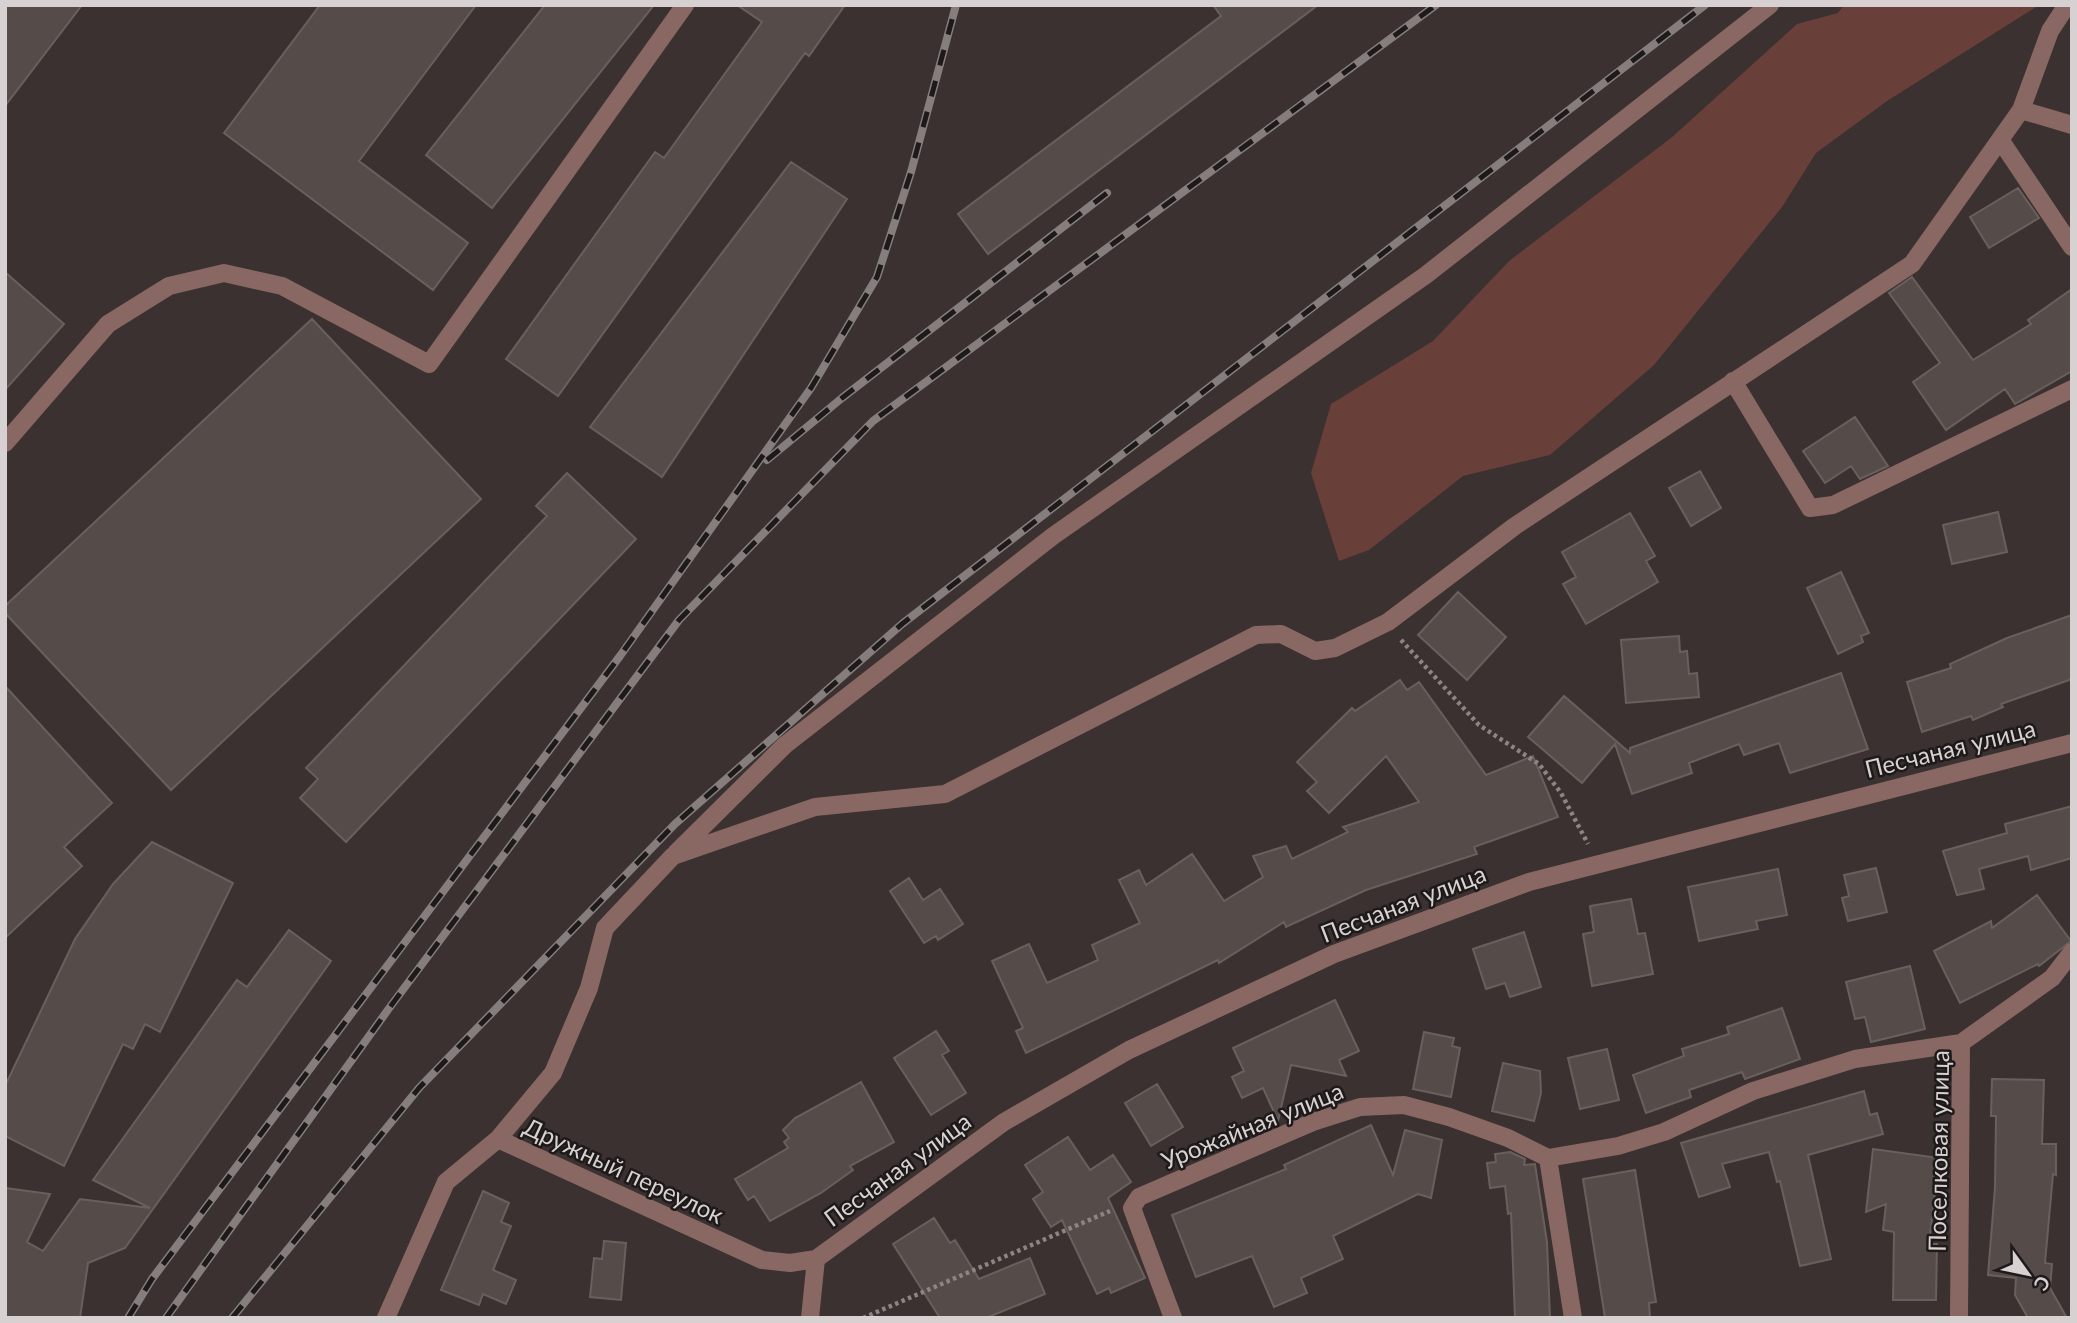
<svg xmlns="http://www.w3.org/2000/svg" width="2077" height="1323" font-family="Lato,sans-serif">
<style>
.green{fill:#693f39}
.building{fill:#554c4a;stroke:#69605e;stroke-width:2}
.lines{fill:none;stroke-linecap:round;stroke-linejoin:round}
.path{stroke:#8c8584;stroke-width:4.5;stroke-dasharray:3.5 3.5;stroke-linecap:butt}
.minor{stroke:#896863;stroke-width:18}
.rail-casing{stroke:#857e7d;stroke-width:8}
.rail{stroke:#1e1a1a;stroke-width:5;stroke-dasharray:16;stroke-linecap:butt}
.labels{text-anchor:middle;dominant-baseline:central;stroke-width:5;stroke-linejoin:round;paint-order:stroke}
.street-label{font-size:24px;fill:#d7d1d1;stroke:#1e1a1a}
</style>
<rect width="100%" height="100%" fill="#3a3130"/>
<path class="green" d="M 1844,5 L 2039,5 L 1887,101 L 1816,153 L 1782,207 L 1654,365 L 1550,455 L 1463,476 L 1369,550 L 1339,561 L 1311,473 L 1331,404 L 1433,341 L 1509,261 L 1671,138 L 1797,24 L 1838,13 Z"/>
<path class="building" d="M 5,5 L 82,5 L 5,106 Z
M 320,5 L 476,5 L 359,161 L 468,243 L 433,290 L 224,133 Z
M 545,5 L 654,5 L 492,208 L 426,155 Z
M 737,5 L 845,5 L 809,56 L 805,53 L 558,396 L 506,359 L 655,152 L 664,158 L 762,22 Z
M 1213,5 L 1318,5 L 988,254 L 958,214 L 1221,16 Z
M 791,162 L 847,199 L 662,477 L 590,427 Z
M 2018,188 L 2039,218 L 1989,248 L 1970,217 Z
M 5,272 L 64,324 L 5,390 Z
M 1912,277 L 1973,360 L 2031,324 L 2028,320 L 2072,289 L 2072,371 L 2015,404 L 2005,389 L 1946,430 L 1913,382 L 1940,363 L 1889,293 Z
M 312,319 L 481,499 L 171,790 L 5,613 L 5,606 Z
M 1855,417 L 1888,466 L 1860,479 L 1851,466 L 1825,483 L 1803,451 Z
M 1700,471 L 1721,508 L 1691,526 L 1669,488 Z
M 567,473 L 636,539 L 346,842 L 300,798 L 318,779 L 306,768 L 547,516 L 536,506 Z
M 1998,512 L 2007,552 L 1952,564 L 1943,525 Z
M 1630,513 L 1655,556 L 1646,561 L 1658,582 L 1586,624 L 1563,584 L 1576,577 L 1562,552 Z
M 1841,572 L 1869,633 L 1861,636 L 1863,642 L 1838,654 L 1807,588 Z
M 1458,592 L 1506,637 L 1467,680 L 1418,635 Z
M 2072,615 L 2072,679 L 2001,704 L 2003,707 L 1973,720 L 1971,716 L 1922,732 L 1907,682 L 1951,668 L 1950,664 L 2007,638 Z
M 1679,636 L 1680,652 L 1687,651 L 1689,674 L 1697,673 L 1699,697 L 1626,703 L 1621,640 Z
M 1841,673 L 1868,749 L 1790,773 L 1779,743 L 1744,755 L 1739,744 L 1689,763 L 1692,773 L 1632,794 L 1615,744 L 1582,783 L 1528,737 L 1564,696 L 1630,753 L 1630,748 Z
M 1400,680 L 1407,690 L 1419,682 L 1486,775 L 1533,756 L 1558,817 L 1474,847 L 1477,854 L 1366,890 L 1286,927 L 1284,922 L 1219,963 L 1218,960 L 1026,1053 L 1016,1031 L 1023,1028 L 992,961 L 1029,944 L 1047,983 L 1098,960 L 1092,945 L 1140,923 L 1119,880 L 1139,870 L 1146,885 L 1192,854 L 1224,901 L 1263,877 L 1253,856 L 1286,846 L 1292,859 L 1348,832 L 1343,827 L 1419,802 L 1386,756 L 1329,813 L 1307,791 L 1317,782 L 1297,762 L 1352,708 L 1355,711 Z
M 5,686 L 112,803 L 64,847 L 82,866 L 5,938 Z
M 2072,806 L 2072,858 L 2031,870 L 2028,856 L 1979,869 L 1984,889 L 1957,895 L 1943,851 L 2007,833 L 2005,824 Z
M 152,842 L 233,883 L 160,1032 L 145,1024 L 133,1049 L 123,1044 L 64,1166 L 5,1136 L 5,1086 L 75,939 L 113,884 Z
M 1876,868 L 1887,912 L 1848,921 L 1842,898 L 1849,896 L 1844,875 Z
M 1778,869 L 1787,915 L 1756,921 L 1758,929 L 1699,941 L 1688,887 Z
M 909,878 L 923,900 L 940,889 L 963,924 L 938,940 L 936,936 L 924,943 L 890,891 Z
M 2037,895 L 2071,941 L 2039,966 L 2038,964 L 1960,1003 L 1934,951 L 1991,921 L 1992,928 Z
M 1631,899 L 1638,934 L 1645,933 L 1653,974 L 1592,986 L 1583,934 L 1594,932 L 1590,906 Z
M 289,930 L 331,961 L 125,1248 L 88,1263 L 80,1318 L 5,1318 L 5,1188 L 50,1194 L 27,1242 L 43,1251 L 80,1199 L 150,1208 L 93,1180 L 237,980 L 247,987 Z
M 1524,932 L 1541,987 L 1510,997 L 1505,983 L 1486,989 L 1473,949 Z
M 1910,966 L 1925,1029 L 1871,1042 L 1865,1017 L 1855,1019 L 1846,982 Z
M 1335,1000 L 1359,1051 L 1339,1060 L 1346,1076 L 1291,1065 L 1278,1121 L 1263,1088 L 1242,1098 L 1232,1077 L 1244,1071 L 1233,1048 Z
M 1782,1008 L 1800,1059 L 1745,1079 L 1742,1072 L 1689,1090 L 1691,1097 L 1646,1113 L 1633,1075 L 1684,1056 L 1682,1049 L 1729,1034 L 1727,1027 Z
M 936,1031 L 949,1051 L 942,1055 L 966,1093 L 931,1115 L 894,1058 Z
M 1424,1032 L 1454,1038 L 1452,1046 L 1460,1048 L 1451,1097 L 1413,1089 Z
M 1607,1049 L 1619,1100 L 1580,1109 L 1568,1058 Z
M 1503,1063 L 1540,1071 L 1541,1093 L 1534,1121 L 1492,1111 Z
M 1992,1079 L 2044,1080 L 2042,1144 L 2056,1144 L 2056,1175 L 2053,1174 L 2045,1263 L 2052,1264 L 2050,1288 L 2067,1318 L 2028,1318 L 2015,1295 L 2016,1278 L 1988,1275 L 1995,1187 L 1996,1116 L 1991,1116 Z
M 861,1082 L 894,1142 L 850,1166 L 853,1170 L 821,1193 L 770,1221 L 754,1196 L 748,1200 L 735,1179 L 788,1148 L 784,1142 L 789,1138 L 783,1130 L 795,1118 Z
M 1157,1084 L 1183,1127 L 1151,1146 L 1125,1103 Z
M 1864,1091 L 1870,1115 L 1877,1113 L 1883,1134 L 1808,1155 L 1831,1259 L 1800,1266 L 1780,1181 L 1777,1182 L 1769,1152 L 1722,1164 L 1730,1187 L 1699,1197 L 1681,1143 Z
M 1371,1125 L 1393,1175 L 1405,1130 L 1442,1140 L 1431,1198 L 1418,1194 L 1333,1236 L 1343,1259 L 1301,1278 L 1307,1293 L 1274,1307 L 1252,1256 L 1196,1277 L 1172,1215 L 1286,1169 L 1284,1165 Z
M 1068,1137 L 1090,1170 L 1113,1155 L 1131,1182 L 1108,1198 L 1145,1278 L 1111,1293 L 1109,1288 L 1097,1294 L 1062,1220 L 1051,1227 L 1033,1199 L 1043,1192 L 1025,1165 Z
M 1873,1149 L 1939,1158 L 1929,1244 L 1937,1244 L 1936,1300 L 1893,1300 L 1894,1232 L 1883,1230 L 1886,1204 L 1866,1212 Z
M 1510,1152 L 1525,1159 L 1524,1165 L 1535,1164 L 1547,1242 L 1550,1318 L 1515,1318 L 1511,1213 L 1508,1214 L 1505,1186 L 1490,1188 L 1487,1163 L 1496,1162 L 1495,1154 Z
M 1635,1170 L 1656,1302 L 1649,1303 L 1650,1318 L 1605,1318 L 1583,1179 Z
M 483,1191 L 509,1203 L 501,1222 L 511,1226 L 493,1270 L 516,1280 L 506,1304 L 483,1294 L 479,1305 L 441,1290 Z
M 934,1218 L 950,1243 L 955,1240 L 979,1279 L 1030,1258 L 1045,1294 L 986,1318 L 940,1318 L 893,1244 Z
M 604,1241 L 626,1243 L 621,1300 L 590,1297 L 594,1258 L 602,1259 Z"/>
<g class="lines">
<path class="path" d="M 1401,640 L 1479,725 L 1539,764 L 1561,793 L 1588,844
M 863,1318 L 1110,1211"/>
<path class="minor" d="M 2021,110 L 2072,125
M 2001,141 L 2072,247
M 1733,381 L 1810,508 L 1833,505 L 2072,389
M 5,443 L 108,324 L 169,286 L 224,273 L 282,286 L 429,364 L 685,5
M 676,853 L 785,745 L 1053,536 L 1426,275 L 1770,5
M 498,1139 L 762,1260 L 790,1263 L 816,1259 L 1004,1122 L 1129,1050 L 1334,954 L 1529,882 L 2072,743
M 1548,1158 L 1573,1318
M 386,1318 L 446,1182 L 498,1139 L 553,1073 L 589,988 L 605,928 L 673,856 L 815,807 L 945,794 L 1256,635 L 1281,634 L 1315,651 L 1335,648 L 1388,622 L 1515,526 L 1912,264 L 2021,110 L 2050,31 L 2067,5
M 810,1318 L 816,1259
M 1173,1318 L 1132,1208 L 1139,1197 L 1313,1122 L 1360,1107 L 1404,1105 L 1449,1117 L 1508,1138 L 1548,1158 L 1618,1146 L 1664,1132 L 1753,1091 L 1855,1059 L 1961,1043
M 1959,1318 L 1961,1043 L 2052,978 L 2072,952"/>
<defs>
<path id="rail" d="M 767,460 L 842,398 L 1107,193
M 128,1318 L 152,1279 L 620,656 L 811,388 L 877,277 L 911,172 L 956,5
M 166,1318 L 390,1007 L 679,620 L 873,421 L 1436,5
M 232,1318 L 419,1088 L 675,824 L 902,624 L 1705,5"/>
</defs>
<use href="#rail" class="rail-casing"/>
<use href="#rail" class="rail"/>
</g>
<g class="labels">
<g class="street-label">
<text transform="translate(1950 748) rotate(-14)">Песчаная улица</text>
<text transform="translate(1403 903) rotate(-21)">Песчаная улица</text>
<text transform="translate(1252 1125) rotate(-22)">Урожайная улица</text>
<text transform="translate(1938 1151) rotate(-89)">Поселковая улица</text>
<text transform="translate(897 1169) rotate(-36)">Песчаная улица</text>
<text transform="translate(624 1170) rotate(25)">Дружный переулок</text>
</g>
</g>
<rect width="2077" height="1323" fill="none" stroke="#d7d1d1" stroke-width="14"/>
<g transform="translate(2028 1274) rotate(123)" stroke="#1e1a1a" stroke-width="5" paint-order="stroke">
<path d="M0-5L12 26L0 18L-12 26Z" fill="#d7d1d1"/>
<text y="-10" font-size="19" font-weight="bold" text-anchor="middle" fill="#d7d1d1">С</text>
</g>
</svg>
